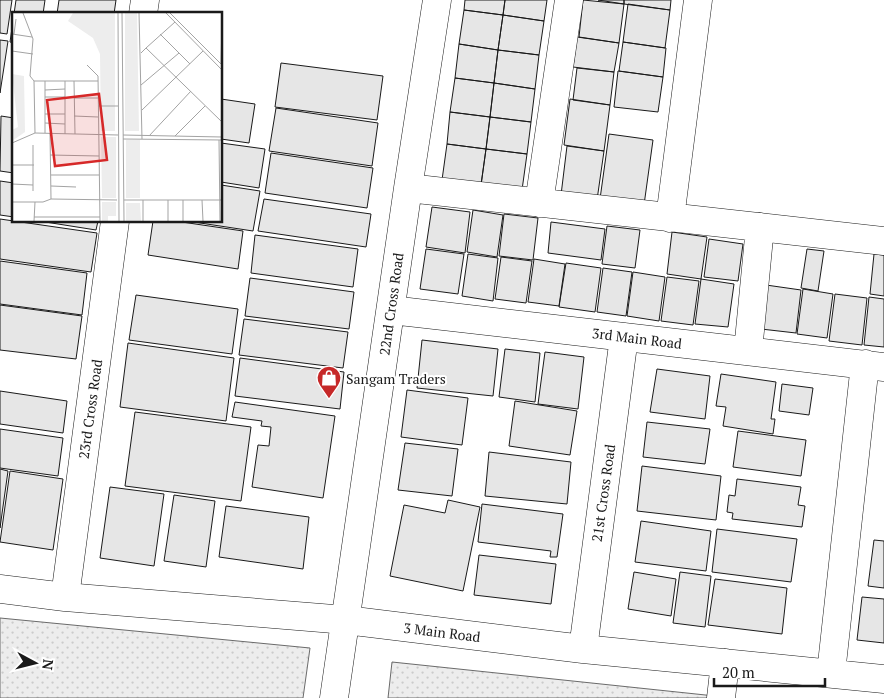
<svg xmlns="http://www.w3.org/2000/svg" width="884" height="698" font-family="'PT Serif',serif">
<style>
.park{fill:url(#park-dots);stroke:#6a6a6a}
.building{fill:#e6e6e6;stroke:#1a1a1a}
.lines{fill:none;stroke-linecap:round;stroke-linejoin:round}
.minor-casing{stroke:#1a1a1a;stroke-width:29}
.minor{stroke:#fff;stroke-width:28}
.labels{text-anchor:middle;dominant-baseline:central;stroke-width:4;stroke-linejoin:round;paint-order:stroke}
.street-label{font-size:14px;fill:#1a1a1a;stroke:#fff}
.poi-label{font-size:14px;fill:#1a1a1a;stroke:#fff;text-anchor:start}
.inset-road{fill:none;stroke:#a3a3a3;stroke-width:1}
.view{fill:#d62828;fill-opacity:0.15;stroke:#d62828;stroke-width:2.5}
.inset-edge{fill:none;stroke:#1a1a1a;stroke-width:2.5}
</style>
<defs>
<pattern id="park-dots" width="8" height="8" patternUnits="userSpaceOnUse" patternTransform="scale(1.25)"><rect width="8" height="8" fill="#ededed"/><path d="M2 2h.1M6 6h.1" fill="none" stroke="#cbcbcb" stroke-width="1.8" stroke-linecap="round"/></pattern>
</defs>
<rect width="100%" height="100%" fill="#fff"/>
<path class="park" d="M 0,618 L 310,648 L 303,698 L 0,698 Z
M 392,662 L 734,698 L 388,698 Z"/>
<path class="building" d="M 0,0 L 12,0 L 7,34 L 0,33 Z
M 16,0 L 45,0 L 43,14 L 14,14 L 14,43 L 10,42 Z
M 59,0 L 116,0 L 114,14 L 57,14 Z
M 465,0 L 505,0 L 503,15 L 464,10 Z
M 505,0 L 547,0 L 544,21 L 503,15 Z
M 583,0 L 624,4 L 619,43 L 579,37 Z
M 598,0 L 624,0 L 624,4 Z
M 624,0 L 671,0 L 670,10 L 624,4 Z
M 628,4 L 670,10 L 665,48 L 623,42 Z
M 464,10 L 503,15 L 498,50 L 459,44 Z
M 503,15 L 544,21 L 539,55 L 498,50 Z
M 577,37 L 619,43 L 614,72 L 573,67 Z
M 0,40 L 8,41 L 0,93 Z
M 623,42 L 666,48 L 663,77 L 619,71 Z
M 459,44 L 498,50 L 494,83 L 455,78 Z
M 498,50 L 539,55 L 535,89 L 494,83 Z
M 281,63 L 383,76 L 377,120 L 275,107 Z
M 577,68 L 614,72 L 610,105 L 573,100 Z
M 618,71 L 663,77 L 658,112 L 614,107 Z
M 455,78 L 494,83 L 490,117 L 450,112 Z
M 494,83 L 535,89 L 531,122 L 490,117 Z
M 221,99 L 255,104 L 249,143 L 221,139 Z
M 570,99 L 610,105 L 604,151 L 564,145 Z
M 276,108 L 378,123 L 372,166 L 269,151 Z
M 450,112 L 490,117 L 486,149 L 447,144 Z
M 1,116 L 14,118 L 14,173 L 0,171 Z
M 490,117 L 531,122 L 527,154 L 486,149 Z
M 609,134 L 653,140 L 644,205 L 600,199 Z
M 221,143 L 265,149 L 259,188 L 221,182 Z
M 447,144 L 486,149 L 481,185 L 442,180 Z
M 567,146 L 604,151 L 597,200 L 561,195 Z
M 486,149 L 527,154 L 522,190 L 481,185 Z
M 271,153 L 373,168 L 367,208 L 265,193 Z
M 0,181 L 14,183 L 14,217 L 0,215 Z
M 221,185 L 260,191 L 253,231 L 187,221 L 221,221 Z
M 264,199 L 371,214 L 366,247 L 258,231 Z
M 432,207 L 470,212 L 465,253 L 426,247 Z
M 473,210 L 503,215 L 497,257 L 467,252 Z
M 504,214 L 538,218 L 533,260 L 499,256 Z
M 0,219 L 97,233 L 91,272 L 0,259 Z
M 39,221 L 98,221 L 96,230 Z
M 153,221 L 175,221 L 243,231 L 238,269 L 148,255 Z
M 551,222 L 605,229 L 601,260 L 548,253 Z
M 607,226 L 640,230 L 635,268 L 602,264 Z
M 672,232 L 707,237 L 701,279 L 667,274 Z
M 255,235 L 358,249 L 353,287 L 251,273 Z
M 709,239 L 743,244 L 738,281 L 704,277 Z
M 426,249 L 464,254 L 458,294 L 420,289 Z
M 807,249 L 824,251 L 818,291 L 801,288 Z
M 468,254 L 498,258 L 493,301 L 462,296 Z
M 874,254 L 884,255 L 884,296 L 870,294 Z
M 501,257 L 532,261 L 526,303 L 495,299 Z
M 534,259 L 565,264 L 559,306 L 528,302 Z
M 0,261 L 87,273 L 82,315 L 0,304 Z
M 566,263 L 601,268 L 595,312 L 559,307 Z
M 603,268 L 632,272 L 626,316 L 597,312 Z
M 633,272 L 665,277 L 659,321 L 627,316 Z
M 667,277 L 699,281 L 693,325 L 661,321 Z
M 250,278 L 354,292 L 349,329 L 245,316 Z
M 701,279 L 734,284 L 728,327 L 695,324 Z
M 766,285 L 801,290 L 796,333 L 761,329 Z
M 803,289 L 833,294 L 827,338 L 797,334 Z
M 835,294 L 867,298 L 862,345 L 829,341 Z
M 136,295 L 238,309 L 232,354 L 129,340 Z
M 869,297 L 884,299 L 884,347 L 864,345 Z
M 0,305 L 82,316 L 76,359 L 0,350 Z
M 244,319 L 348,332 L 343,368 L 239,355 Z
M 422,340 L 498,349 L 493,396 L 417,388 Z
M 128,343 L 234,358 L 226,421 L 120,407 Z
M 505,349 L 540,353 L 535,402 L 499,397 Z
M 545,352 L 584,357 L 578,409 L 538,404 Z
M 240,358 L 344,372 L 340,409 L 235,396 Z
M 657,369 L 710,376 L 705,419 L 650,412 Z
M 721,374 L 776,382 L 771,419 L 775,419 L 773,434 L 723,426 L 726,407 L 716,406 Z
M 782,384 L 813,388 L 809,415 L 779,411 Z
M 407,390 L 468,398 L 462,445 L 401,437 Z
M 0,391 L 67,401 L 63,433 L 0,424 Z
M 515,401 L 577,411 L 570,455 L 509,446 Z
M 235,402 L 335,416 L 323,498 L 252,487 L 258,445 L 269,446 L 271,427 L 261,426 L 262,421 L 232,417 Z
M 135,412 L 251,427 L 241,501 L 125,486 Z
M 647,422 L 710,429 L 705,464 L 643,457 Z
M 0,429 L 63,438 L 58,476 L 0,468 Z
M 738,431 L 806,440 L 801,476 L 733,467 Z
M 405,443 L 458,449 L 452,496 L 398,490 Z
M 489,452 L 571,462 L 567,504 L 485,496 Z
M 642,466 L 721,476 L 716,520 L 637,511 Z
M 0,469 L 8,471 L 0,528 Z
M 10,471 L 63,479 L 53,550 L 0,542 Z
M 737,479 L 801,487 L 798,505 L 805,506 L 802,527 L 732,519 L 733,513 L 727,512 L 729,495 L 735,496 Z
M 110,487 L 164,494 L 154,566 L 100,558 Z
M 174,495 L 215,501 L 206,567 L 164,561 Z
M 448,500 L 480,507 L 463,591 L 390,576 L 404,505 L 445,513 Z
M 482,504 L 563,514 L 557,557 L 550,557 L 551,551 L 478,542 Z
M 226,506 L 309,517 L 303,569 L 219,557 Z
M 641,521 L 711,531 L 706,571 L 635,562 Z
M 717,529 L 797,539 L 791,582 L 712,572 Z
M 874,540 L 884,541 L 884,588 L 868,586 Z
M 479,555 L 556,564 L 551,604 L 474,595 Z
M 634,572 L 676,579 L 671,616 L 628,609 Z
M 680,572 L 711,576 L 705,627 L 673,623 Z
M 715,579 L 787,588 L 782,634 L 708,625 Z
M 862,597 L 884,599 L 884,643 L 857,640 Z"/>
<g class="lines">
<defs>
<path id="minor" d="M 143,14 L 145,0
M 408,188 L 884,241
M 539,203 L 569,0
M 670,218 L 698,0
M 391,310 L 884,367
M 748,351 L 760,227
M 0,589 L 65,597 L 346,620 L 583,649 L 884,679
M 65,597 L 115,221
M 583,649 L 624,337
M 831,673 L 865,364
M 334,698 L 408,188 L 437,0
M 721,698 L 725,663"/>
</defs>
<use href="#minor" class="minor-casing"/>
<use href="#minor" class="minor"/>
</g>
<defs>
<symbol id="shop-pin" viewBox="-11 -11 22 30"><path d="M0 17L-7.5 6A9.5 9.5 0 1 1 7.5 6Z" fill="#c62828" stroke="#fff"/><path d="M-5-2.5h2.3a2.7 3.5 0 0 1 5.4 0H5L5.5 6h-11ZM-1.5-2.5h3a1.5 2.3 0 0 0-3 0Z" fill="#fff"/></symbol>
</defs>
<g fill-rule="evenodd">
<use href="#shop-pin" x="315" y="364" width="28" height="38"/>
</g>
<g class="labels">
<g class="street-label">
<text transform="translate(391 304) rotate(-82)">22nd Cross Road</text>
<text transform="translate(637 338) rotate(7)">3rd Main Road</text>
<text transform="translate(90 409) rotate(-82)">23rd Cross Road</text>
<text transform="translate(603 493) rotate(-82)">21st Cross Road</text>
<text transform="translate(442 632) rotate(7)">3 Main Road</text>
</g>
<g class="poi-label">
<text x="346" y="378">Sangam Traders</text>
</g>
</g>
<g transform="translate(12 12)">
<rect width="210" height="210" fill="#fff"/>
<path d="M 61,1 L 81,1 L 81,26 L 56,9 Z" fill="#ededed"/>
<path d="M 81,1 L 103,1 L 103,119 L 89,119 L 88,42 L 81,26 ZM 113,1 L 125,1 L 127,119 L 113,119 ZM 0,62 L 12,64 L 13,120 L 0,129 L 0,118 L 6,115 ZM 89,125 L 104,125 L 104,186 L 90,186 ZM 114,128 L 128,128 L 128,186 L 114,186 ZM 90,190 L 104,190 L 104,204 L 96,204 L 96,209 L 90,209 ZM 114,191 L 128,191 L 129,209 L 114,209 Z" fill="#ededed"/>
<path class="inset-road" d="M 11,1 L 21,27 L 18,64 L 22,69 L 23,121M 106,1 L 107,209M 110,1 L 112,209M 127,1 L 130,127M 154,1 L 210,58M 158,1 L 210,53M 0,22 L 20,25M 2,22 L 4,7M 148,22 L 178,52M 134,36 L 163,10M 0,39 L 21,42M 129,41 L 134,36 L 210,110M 209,52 L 210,11M 75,53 L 86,64 L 88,209M 22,69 L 86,69M 53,69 L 53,122M 62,69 L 63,122M 129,73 L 167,41M 33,78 L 53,77M 33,85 L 53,85M 62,86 L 86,86M 86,94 L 106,94M 130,98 L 191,39M 33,102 L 53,102M 62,104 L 86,105M 33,111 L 53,112M 33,121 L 33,69M 38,121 L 39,187M 111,123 L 210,125M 137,124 L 179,79M 163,124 L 193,94M 111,127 L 210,128M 207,128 L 208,209M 0,131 L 23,121 L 106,123M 21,133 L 21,179M 38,143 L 87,144M 0,153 L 22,153M 39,163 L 87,163M 0,172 L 21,173M 39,174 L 64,175M 112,188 L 210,188M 131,188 L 131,209M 190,188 L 191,209M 0,190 L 31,190 L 39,187 L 105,188M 22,205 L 88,205M 22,209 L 23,190M 156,209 L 156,188M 171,209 L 171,188"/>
<path class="view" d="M 87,82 L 95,148 L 43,154 L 35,88 Z"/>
<rect width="210" height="210" class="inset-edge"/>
</g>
<g transform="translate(35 663) rotate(97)" stroke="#ffffff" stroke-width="4" paint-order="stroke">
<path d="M0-4L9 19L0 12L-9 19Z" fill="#1a1a1a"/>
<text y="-8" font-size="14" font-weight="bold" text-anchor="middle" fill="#1a1a1a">N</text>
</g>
<path d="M714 678v8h111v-8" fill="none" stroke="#1a1a1a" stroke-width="2.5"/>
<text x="722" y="678" font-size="15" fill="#1a1a1a" stroke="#ffffff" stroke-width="4" paint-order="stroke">20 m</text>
</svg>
